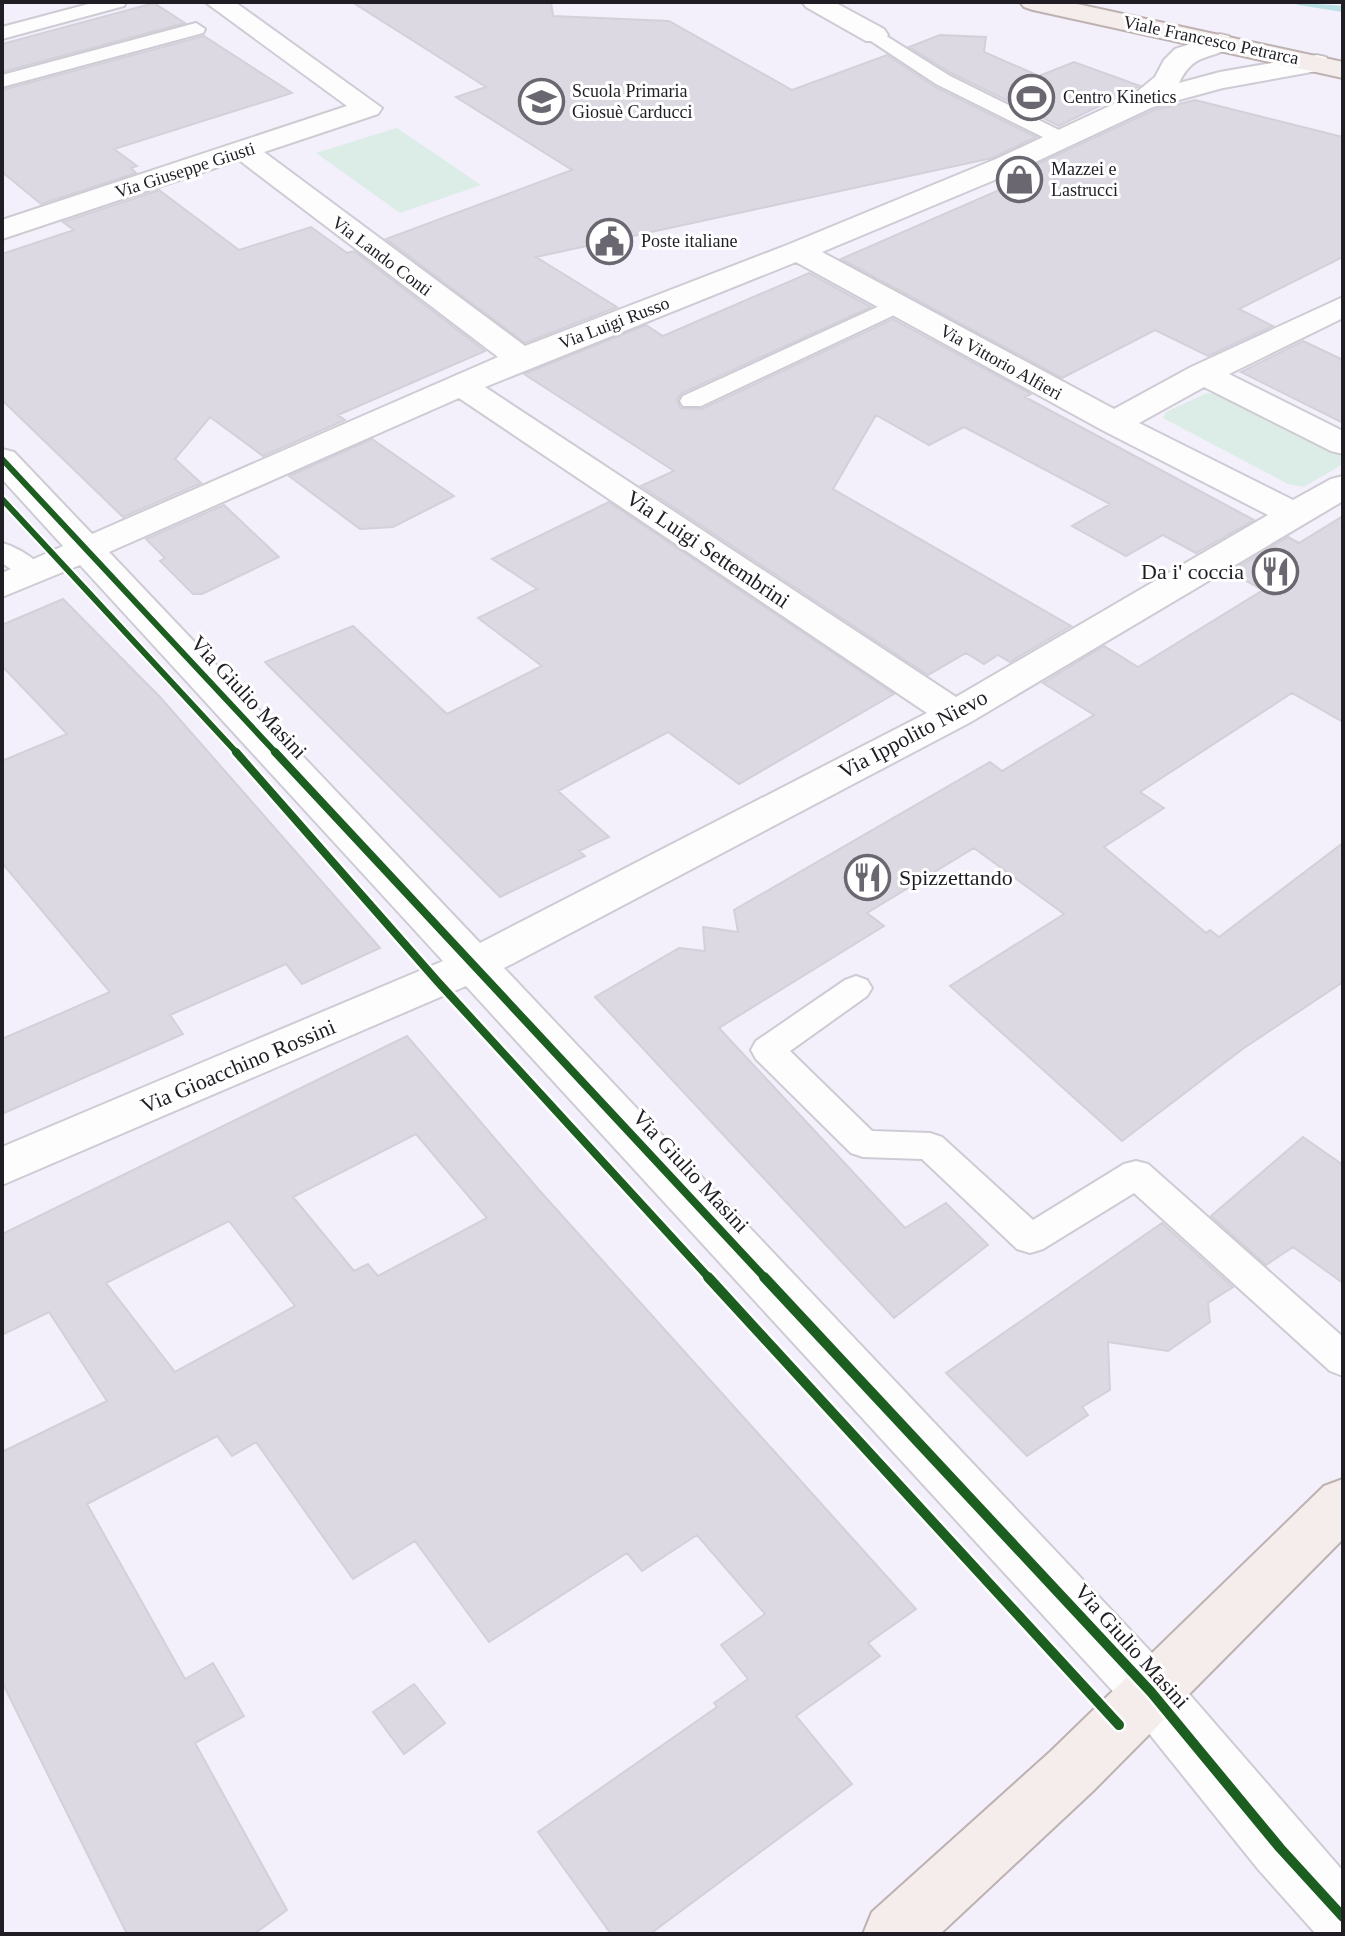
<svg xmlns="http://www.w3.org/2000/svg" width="1345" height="1936" font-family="'Times New Roman',serif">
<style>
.green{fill:#dbede6}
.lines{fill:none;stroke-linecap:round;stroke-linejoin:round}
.stream{fill:#bae1e5;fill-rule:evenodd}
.building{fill:#dcd9e2;stroke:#d3d0d9;stroke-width:2;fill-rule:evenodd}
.service-casing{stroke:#cecbd4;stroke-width:4}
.minor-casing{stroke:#cecbd4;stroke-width:4}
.primary-casing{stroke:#beb1b1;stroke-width:4}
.service{fill:#fdfdfe;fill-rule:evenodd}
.minor{fill:#fdfdfe;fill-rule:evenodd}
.primary{fill:#f4edeb;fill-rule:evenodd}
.cycleway-far2-casing{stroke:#fff;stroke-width:10}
.cycleway-far1-casing{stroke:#fff;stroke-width:13}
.cycleway-casing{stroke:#fff;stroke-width:15}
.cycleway-far2{stroke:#1b5e20;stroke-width:6}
.cycleway-far1{stroke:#1b5e20;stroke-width:8}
.cycleway{stroke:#1b5e20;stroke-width:10}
.labels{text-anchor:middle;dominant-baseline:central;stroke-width:6;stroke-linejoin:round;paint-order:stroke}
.far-street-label{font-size:18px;fill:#201d25;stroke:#fff}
.far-poi-label{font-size:18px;fill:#201d25;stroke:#fff;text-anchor:start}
.street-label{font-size:22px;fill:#201d25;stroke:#fff}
.poi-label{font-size:22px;fill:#201d25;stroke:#fff;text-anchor:end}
</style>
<rect width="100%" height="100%" fill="#f3f0fb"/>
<path class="green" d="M 396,128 L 397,128 L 481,185 L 400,213 L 316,153 Z
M 1207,393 L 1222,395 L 1337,453 L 1343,457 L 1343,464 L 1304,487 L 1288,484 L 1163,418 L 1166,412 Z"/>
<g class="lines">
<path class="stream" d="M 1293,2 L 1343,6 L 1343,12 L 1298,5 Z"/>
</g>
<path class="building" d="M 352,2 L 551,2 L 553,16 L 669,21 L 792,90 L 887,55 L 935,87 L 1036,137 L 992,158 L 536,257 L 617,307 L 525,343 L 386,239 L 572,170 L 456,97 L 486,87 Z
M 154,3 L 185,23 L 2,72 L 2,44 Z
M 940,35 L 986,37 L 984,52 L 1039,76 L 1074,62 L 1140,86 L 1059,126 L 951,73 L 909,47 Z
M 204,36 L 292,93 L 114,149 L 137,166 L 131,168 L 136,173 L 41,204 L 2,172 L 2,90 Z
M 1195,100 L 1343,137 L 1343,257 L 1239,309 L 1273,326 L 1208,356 L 1155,330 L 1062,378 L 841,259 L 1022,180 L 1020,172 L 1154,110 Z
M 159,190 L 239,250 L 311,227 L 347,253 L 354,251 L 485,351 L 338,415 L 345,420 L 263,456 L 210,417 L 175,459 L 201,483 L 123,517 L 2,400 L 2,254 L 74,230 L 63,222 Z
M 809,273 L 871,307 L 682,393 L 677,399 L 680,408 L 702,409 L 893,319 L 1031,394 L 1025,397 L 1254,520 L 1196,553 L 1163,535 L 1126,556 L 1072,526 L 1110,504 L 964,427 L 929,445 L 876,415 L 833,489 L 1071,626 L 1010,662 L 998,655 L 984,664 L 966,653 L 928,675 L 641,486 L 674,471 L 524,374 L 646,325 L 663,336 Z
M 1303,341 L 1343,360 L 1343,423 L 1241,372 Z
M 372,439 L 454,496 L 393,527 L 360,529 L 289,476 Z
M 609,502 L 894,694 L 739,784 L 668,732 L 558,791 L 609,837 L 579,851 L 585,856 L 500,897 L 265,662 L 353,626 L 447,714 L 542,666 L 478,618 L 537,589 L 492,559 Z
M 224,505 L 279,557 L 202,594 L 193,594 L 160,561 L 165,558 L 146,539 Z
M 1343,516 L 1343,722 L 1292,693 L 1140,792 L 1164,808 L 1104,847 L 1206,933 L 1210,930 L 1219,937 L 1343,843 L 1343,982 L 1244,1048 L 1122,1141 L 950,986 L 1064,914 L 974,848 L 867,913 L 884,926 L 719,1028 L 905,1228 L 946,1203 L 988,1245 L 894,1318 L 595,997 L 679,948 L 705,951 L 703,927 L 738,932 L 734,910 L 990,762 L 1002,771 L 1094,715 L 1043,683 L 1104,646 L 1138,667 L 1263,590 L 1230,572 L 1288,537 L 1299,543 Z
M 63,599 L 160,697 L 380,948 L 302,984 L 286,964 L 170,1015 L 183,1034 L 2,1114 L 2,1039 L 110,992 L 2,863 L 2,761 L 67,734 L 2,666 L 2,625 Z
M 407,1036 L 539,1190 L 916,1609 L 868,1643 L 880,1656 L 796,1716 L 852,1784 L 650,1934 L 611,1934 L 538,1832 L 717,1707 L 714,1703 L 748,1679 L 721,1645 L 765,1614 L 697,1535 L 642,1571 L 627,1553 L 489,1642 L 415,1541 L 353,1579 L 256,1442 L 232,1456 L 217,1436 L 87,1504 L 185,1679 L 213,1663 L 244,1716 L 195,1743 L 287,1910 L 254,1934 L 127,1934 L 2,1682 L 2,1452 L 107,1401 L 49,1312 L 2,1335 L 2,1234 ZM 416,1134 L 487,1218 L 378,1276 L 368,1264 L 354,1271 L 293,1197 ZM 229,1221 L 295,1306 L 175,1372 L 106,1283 Z
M 1303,1137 L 1343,1165 L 1343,1283 L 1293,1247 L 1266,1265 L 1211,1216 Z
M 1162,1223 L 1233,1287 L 1208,1303 L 1210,1322 L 1168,1351 L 1108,1342 L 1110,1390 L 1082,1407 L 1088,1415 L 1027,1456 L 946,1373 Z
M 414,1684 L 445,1723 L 404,1754 L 373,1712 Z"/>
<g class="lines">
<defs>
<path id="service" d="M 96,2 L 126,2 L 124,6 L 2,39 L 2,27 Z
M 196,23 L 205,29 L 203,33 L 2,87 L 2,75 Z
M 875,29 L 950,76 L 1069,135 L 1072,139 L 1069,143 L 1055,143 L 936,84 L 868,39 L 866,35 L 868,31 Z
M 897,298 L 905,300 L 908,305 L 905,310 L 701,406 L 683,406 L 680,401 L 683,396 Z
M 2,543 C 17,547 37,559 46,572 L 42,578 L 24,578 L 2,563 Z
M 856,976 L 867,980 L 872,988 L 867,996 L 790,1051 L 872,1131 L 930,1133 L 942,1137 L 1033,1220 L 1124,1164 L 1136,1161 L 1148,1164 L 1343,1337 L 1343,1376 L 1330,1371 L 1134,1193 L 1043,1249 L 1030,1253 L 1017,1249 L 922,1159 L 863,1157 L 851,1153 L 756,1059 L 751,1050 L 756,1041 L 845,980 Z"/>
<path id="minor" d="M 205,2 L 235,2 L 382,108 L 378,114 L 264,152 L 525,346 L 787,245 L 996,159 L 1133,95 L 1155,77 L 1164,60 L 1175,49 L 1220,34 L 1229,36 L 1233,42 C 1217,63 1196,47 1179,83 L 1220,72 L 1317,55 L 1326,57 L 1330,63 L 1326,69 L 1317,71 L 1223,88 L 1153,107 L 1016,171 L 822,252 L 1114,409 L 1191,367 L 1343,297 L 1343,318 L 1229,374 L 1343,431 L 1343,454 L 1331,451 L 1204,387 L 1139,423 L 1293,500 L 1331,479 L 1343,476 L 1343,501 L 969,723 L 504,968 L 1171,1673 L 1343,1871 L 1343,1934 L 1316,1934 L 1258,1869 L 1131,1711 L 466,986 L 2,1185 L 2,1147 L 443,961 L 80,565 L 2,597 L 2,573 L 63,546 L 2,479 L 2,449 L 14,452 L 92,534 L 498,357 L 239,160 L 2,239 L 2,220 L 347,106 ZM 796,262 L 1102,430 L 1268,515 L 956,697 L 485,387 ZM 459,398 L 927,713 L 480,943 L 109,552 Z
M 802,2 L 834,2 L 884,29 L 888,35 L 884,41 L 866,41 L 806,7 Z"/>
<path id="primary" d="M 1020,2 L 1068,2 L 1343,62 L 1343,78 L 1033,10 L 1024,7 Z
M 1343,1479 L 1343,1539 L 1093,1791 L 940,1934 L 863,1934 L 872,1912 L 1051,1751 L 1324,1486 Z"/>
</defs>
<use href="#service" class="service-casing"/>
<use href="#minor" class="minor-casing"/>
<use href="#primary" class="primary-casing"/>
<use href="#service" class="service"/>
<use href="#minor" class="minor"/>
<use href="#primary" class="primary"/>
<defs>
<path id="cycleway-far2" d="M 2,459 L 277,754
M 2,499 L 238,754"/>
<path id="cycleway-far1" d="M 236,752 L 438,982 L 710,1279
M 275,752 L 766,1279"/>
<path id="cycleway" d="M 708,1277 L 1119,1725
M 764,1277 L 1151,1692 L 1280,1848 L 1343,1917"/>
</defs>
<use href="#cycleway-far2" class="cycleway-far2-casing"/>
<use href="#cycleway-far1" class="cycleway-far1-casing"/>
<use href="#cycleway" class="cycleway-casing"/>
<use href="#cycleway-far2" class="cycleway-far2"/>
<use href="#cycleway-far1" class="cycleway-far1"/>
<use href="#cycleway" class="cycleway"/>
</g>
<defs>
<symbol id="stadium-ring" viewBox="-11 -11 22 22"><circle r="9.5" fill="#fff" stroke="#6a6770" stroke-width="1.5"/><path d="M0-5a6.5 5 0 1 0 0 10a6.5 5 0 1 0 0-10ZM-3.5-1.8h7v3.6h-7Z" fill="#6a6770"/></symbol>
<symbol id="school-ring" viewBox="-11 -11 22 22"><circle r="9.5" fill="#fff" stroke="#6a6770" stroke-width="1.5"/><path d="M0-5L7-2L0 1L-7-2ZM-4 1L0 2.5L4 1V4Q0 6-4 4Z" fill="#6a6770"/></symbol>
<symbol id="shop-ring" viewBox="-11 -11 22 22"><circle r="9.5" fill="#fff" stroke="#6a6770" stroke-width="1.5"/><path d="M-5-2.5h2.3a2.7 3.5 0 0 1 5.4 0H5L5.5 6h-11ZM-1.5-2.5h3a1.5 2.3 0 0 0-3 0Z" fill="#6a6770"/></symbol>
<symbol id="civic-ring" viewBox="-11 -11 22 22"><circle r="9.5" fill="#fff" stroke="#6a6770" stroke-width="1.5"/><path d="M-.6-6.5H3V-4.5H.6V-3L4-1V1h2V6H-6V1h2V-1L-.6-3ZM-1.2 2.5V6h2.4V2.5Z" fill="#6a6770"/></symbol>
<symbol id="restaurant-ring" viewBox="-11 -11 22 22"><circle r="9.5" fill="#fff" stroke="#6a6770" stroke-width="1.5"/><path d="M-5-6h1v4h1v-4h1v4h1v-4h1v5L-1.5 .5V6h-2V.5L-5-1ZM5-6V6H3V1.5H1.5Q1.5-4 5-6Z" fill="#6a6770"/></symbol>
</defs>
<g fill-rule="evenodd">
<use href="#stadium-ring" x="1006" y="72" width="51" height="51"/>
<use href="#school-ring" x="516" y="76" width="51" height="51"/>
<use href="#shop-ring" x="994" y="154" width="51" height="51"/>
<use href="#civic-ring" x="584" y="216" width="51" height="51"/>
<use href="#restaurant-ring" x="1250" y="546" width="51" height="51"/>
<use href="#restaurant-ring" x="842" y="852" width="51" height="51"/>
</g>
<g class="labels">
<g class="far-street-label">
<text transform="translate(1211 40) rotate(12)">Viale Francesco Petrarca</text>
<text transform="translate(185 170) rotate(-18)">Via Giuseppe Giusti</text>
<text transform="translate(382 256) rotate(37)">Via Lando Conti</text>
<text transform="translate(614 323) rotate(-21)">Via Luigi Russo</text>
<text transform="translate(1001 362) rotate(29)">Via Vittorio Alfieri</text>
</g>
<g class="far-poi-label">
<text x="572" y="91">Scuola Primaria<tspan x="572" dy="21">Giosuè Carducci</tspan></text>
<text x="1063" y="97">Centro Kinetics</text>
<text x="1051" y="169">Mazzei e<tspan x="1051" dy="21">Lastrucci</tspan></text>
<text x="641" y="241">Poste italiane</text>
</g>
<g class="street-label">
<text transform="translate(708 549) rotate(34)">Via Luigi Settembrini</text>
<text transform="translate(249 697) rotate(47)">Via Giulio Masini</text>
<text transform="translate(913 734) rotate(-28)">Via Ippolito Nievo</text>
<text transform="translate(238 1066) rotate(-23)">Via Gioacchino Rossini</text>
<text transform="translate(691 1171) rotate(47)">Via Giulio Masini</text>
<text transform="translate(1132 1646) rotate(48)">Via Giulio Masini</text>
</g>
<g class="poi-label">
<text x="1244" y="571">Da i' coccia</text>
<text x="899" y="877" text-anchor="start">Spizzettando</text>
</g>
</g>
<rect width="1345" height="1936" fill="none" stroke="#201d25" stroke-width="8"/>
</svg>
